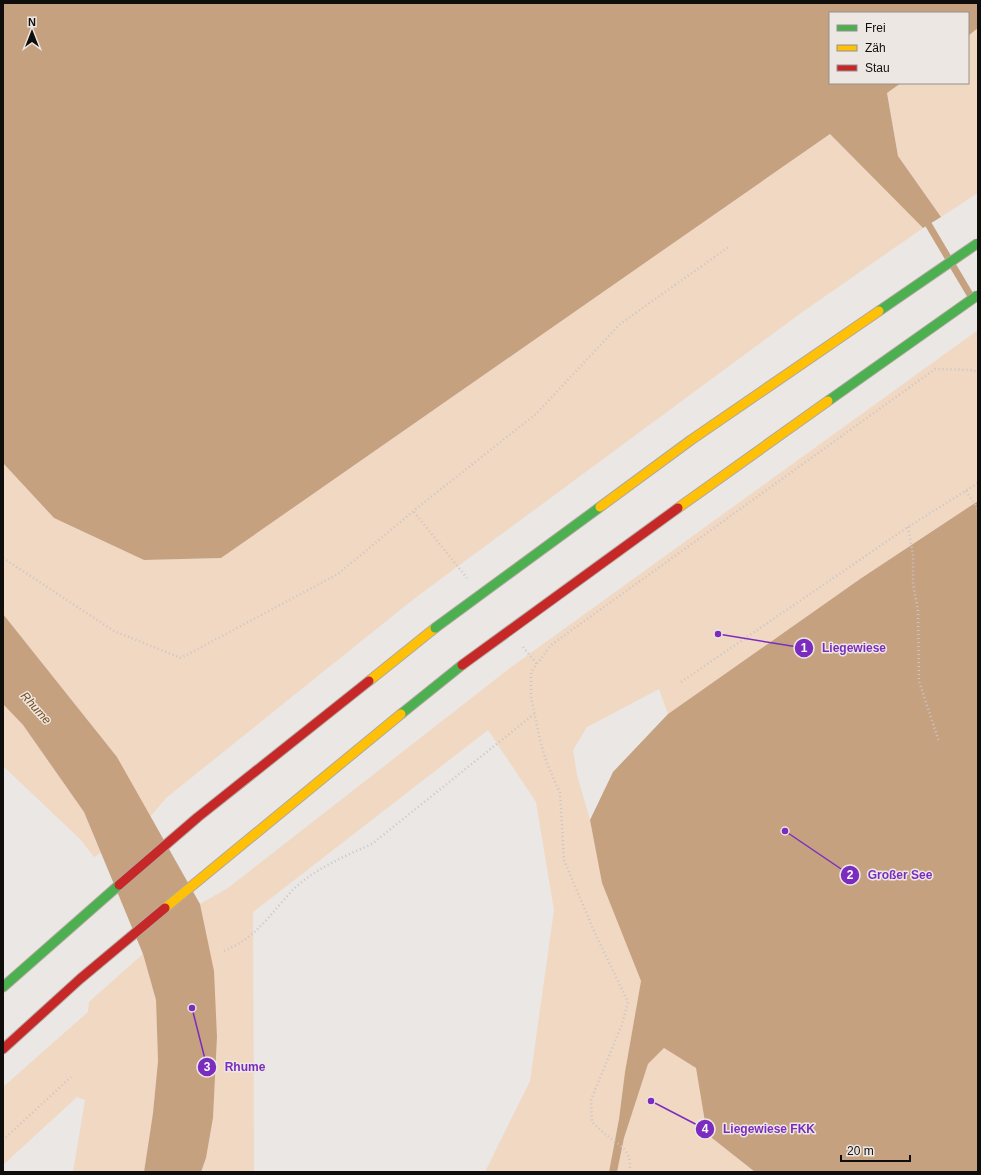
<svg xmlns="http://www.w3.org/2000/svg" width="981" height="1175" font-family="Helvetica,sans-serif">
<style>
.green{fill:#f1d8c2}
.water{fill:#c6a180}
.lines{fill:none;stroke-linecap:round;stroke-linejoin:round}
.stream{stroke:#c6a180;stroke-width:7}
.fast-casing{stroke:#b2a89f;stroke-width:11}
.slow-casing{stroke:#b2a89f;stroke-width:11}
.jam-casing{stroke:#b2a89f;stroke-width:11}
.path{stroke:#c8c6c6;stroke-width:2.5;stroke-dasharray:1 3;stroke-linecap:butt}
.fast{stroke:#4caf50;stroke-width:9}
.slow{stroke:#ffc107;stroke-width:9}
.jam{stroke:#c62828;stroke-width:9}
.fast-bridge-casing{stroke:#b2a89f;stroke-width:11;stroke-linecap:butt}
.slow-bridge-casing{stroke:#b2a89f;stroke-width:11;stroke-linecap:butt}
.jam-bridge-casing{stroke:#b2a89f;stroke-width:11;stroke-linecap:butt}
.fast-bridge{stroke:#4caf50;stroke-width:9}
.slow-bridge{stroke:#ffc107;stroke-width:9}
.jam-bridge{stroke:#c62828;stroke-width:9}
.labels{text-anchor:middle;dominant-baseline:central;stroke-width:3;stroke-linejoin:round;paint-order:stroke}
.water-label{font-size:12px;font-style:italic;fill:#7d4a14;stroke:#ece7e2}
.leader{fill:none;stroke:#7b2cbf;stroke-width:1.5}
.callout-dot{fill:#7b2cbf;stroke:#ece7e2;stroke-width:1.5}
.mark-label{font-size:12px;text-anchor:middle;font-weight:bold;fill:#fff}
.callout-label{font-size:12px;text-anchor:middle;font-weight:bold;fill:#7b2cbf;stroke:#ece7e2;stroke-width:3;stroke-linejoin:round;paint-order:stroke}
</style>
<rect width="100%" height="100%" fill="#eae7e4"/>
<path class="green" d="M 978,28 L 978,193 L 941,217 L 898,156 L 887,93 L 901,83 L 968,83 L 968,36 Z
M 830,134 L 923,228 L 801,313 L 415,598 L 166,798 L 150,817 L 117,757 L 3,614 L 3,463 L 54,518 L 144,560 L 221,558 Z
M 978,330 L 978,501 L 860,579 L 668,714 L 659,689 L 587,727 L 573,750 L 577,775 L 590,820 L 602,883 L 641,981 L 625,1072 L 619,1119 L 609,1172 L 485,1172 L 530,1081 L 554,910 L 536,802 L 488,730 L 253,912 L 254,1172 L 201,1172 L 206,1158 L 213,1118 L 217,1037 L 200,904 L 228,888 L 510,668 Z
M 3,704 L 23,725 L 84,812 L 101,853 L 94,857 L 80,839 L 3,766 Z
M 143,954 L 156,1000 L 158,1061 L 153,1113 L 144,1172 L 73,1172 L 85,1100 L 77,1097 L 3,1165 L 3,1087 L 88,1012 L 89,1002 Z
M 664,1048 L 696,1068 L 707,1134 L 755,1172 L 617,1172 L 624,1138 L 648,1064 Z"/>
<path class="water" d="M 3,3 L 978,3 L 978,28 L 968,36 L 968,13 L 830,13 L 830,83 L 901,83 L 887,93 L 898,156 L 941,217 L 923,228 L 830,134 L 221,558 L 144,560 L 54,518 L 3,463 Z
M 978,501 L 978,1172 L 755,1172 L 707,1134 L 696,1068 L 664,1048 L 648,1064 L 624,1138 L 617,1172 L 609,1172 L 619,1119 L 625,1072 L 641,981 L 602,883 L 590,820 L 613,772 L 668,714 L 860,579 Z
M 3,614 L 117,757 L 200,904 L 214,971 L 217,1037 L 213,1118 L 206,1158 L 201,1172 L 144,1172 L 153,1113 L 158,1061 L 156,1000 L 143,954 L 84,812 L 23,725 L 3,704 Z"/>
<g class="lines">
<path class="stream" d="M 924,217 L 972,298"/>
<defs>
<path id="fast" d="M 401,714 L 462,665
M 3,987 L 119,885"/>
<path id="slow" d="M 369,681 L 435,628
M 165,908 L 401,714"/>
<path id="jam" d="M 119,885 L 198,817 L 369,681
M 3,1049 L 80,979 L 165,908"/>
</defs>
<use href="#fast" class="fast-casing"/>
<use href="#slow" class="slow-casing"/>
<use href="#jam" class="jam-casing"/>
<path class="path" d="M 966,491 L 978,509
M 414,512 L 467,578
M 908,527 L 913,555 L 913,584 L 918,610 L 919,681 L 939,742
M 3,558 L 114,631 L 181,658 L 338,574 L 422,504 L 536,414 L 620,324 L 730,246
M 523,647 L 537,664
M 681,682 L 908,527 L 978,483
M 224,951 C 252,939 263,924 282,902 C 287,897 291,891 297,886 C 319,867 345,856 372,844 L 534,714
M 3,1140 L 71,1077
M 630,1172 C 631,1150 624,1149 609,1137 C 603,1133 598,1127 592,1122 L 591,1100 L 622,1024 L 628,1002 L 594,931 L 564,860 L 560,793 L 546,761 L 540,740 L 531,697 L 531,672 L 551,645 L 935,369 L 973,370 L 978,373"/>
<use href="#fast" class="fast"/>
<use href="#slow" class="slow"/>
<use href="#jam" class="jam"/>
<defs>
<path id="fast-bridge" d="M 879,311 L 978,243
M 828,401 L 978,295
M 435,628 L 600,507"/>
<path id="slow-bridge" d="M 600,507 L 691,440 L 879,311
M 678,508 L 828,401"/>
<path id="jam-bridge" d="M 462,665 L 678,508"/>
</defs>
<use href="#fast-bridge" class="fast-bridge-casing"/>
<use href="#slow-bridge" class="slow-bridge-casing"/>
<use href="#jam-bridge" class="jam-bridge-casing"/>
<use href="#fast-bridge" class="fast-bridge"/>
<use href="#slow-bridge" class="slow-bridge"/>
<use href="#jam-bridge" class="jam-bridge"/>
</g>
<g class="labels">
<g class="water-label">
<text transform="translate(36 708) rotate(48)">Rhume</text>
</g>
</g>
<path class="leader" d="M718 634L804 648M785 831L850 875M192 1008L207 1067M651 1101L705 1129"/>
<g class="callout-dot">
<circle cx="718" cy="634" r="4"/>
<circle cx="785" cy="831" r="4"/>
<circle cx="192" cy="1008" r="4"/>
<circle cx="651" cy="1101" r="4"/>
<circle cx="804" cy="648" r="10"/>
<circle cx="850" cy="875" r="10"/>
<circle cx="207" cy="1067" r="10"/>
<circle cx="705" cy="1129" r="10"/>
</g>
<g class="mark-label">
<text x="804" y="652">1</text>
<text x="850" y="879">2</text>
<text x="207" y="1071">3</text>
<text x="705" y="1133">4</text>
</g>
<g class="callout-label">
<text x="854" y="652">Liegewiese</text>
<text x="900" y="879">Großer See</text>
<text x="245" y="1071">Rhume</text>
<text x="769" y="1133">Liegewiese FKK</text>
</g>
<rect width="981" height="1175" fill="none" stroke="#100e0d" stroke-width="8"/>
<rect x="829" y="12" width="140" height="72" fill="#ece7e2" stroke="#94908d"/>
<rect x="837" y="25" width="20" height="6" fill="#4caf50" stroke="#94908d"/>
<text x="865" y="32" font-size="12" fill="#100e0d">Frei</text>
<rect x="837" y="45" width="20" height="6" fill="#ffc107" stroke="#94908d"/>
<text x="865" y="52" font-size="12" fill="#100e0d">Zäh</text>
<rect x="837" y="65" width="20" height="6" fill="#c62828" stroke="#94908d"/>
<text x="865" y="72" font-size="12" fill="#100e0d">Stau</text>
<g transform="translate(32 32)" stroke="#ece7e2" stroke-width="3" paint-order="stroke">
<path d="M0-3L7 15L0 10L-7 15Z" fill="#100e0d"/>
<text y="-6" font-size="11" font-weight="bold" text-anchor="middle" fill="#100e0d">N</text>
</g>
<path d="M841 1155v6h69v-6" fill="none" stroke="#100e0d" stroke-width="2"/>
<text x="847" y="1155" font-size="12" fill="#100e0d" stroke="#ece7e2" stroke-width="3" paint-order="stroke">20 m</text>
</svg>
